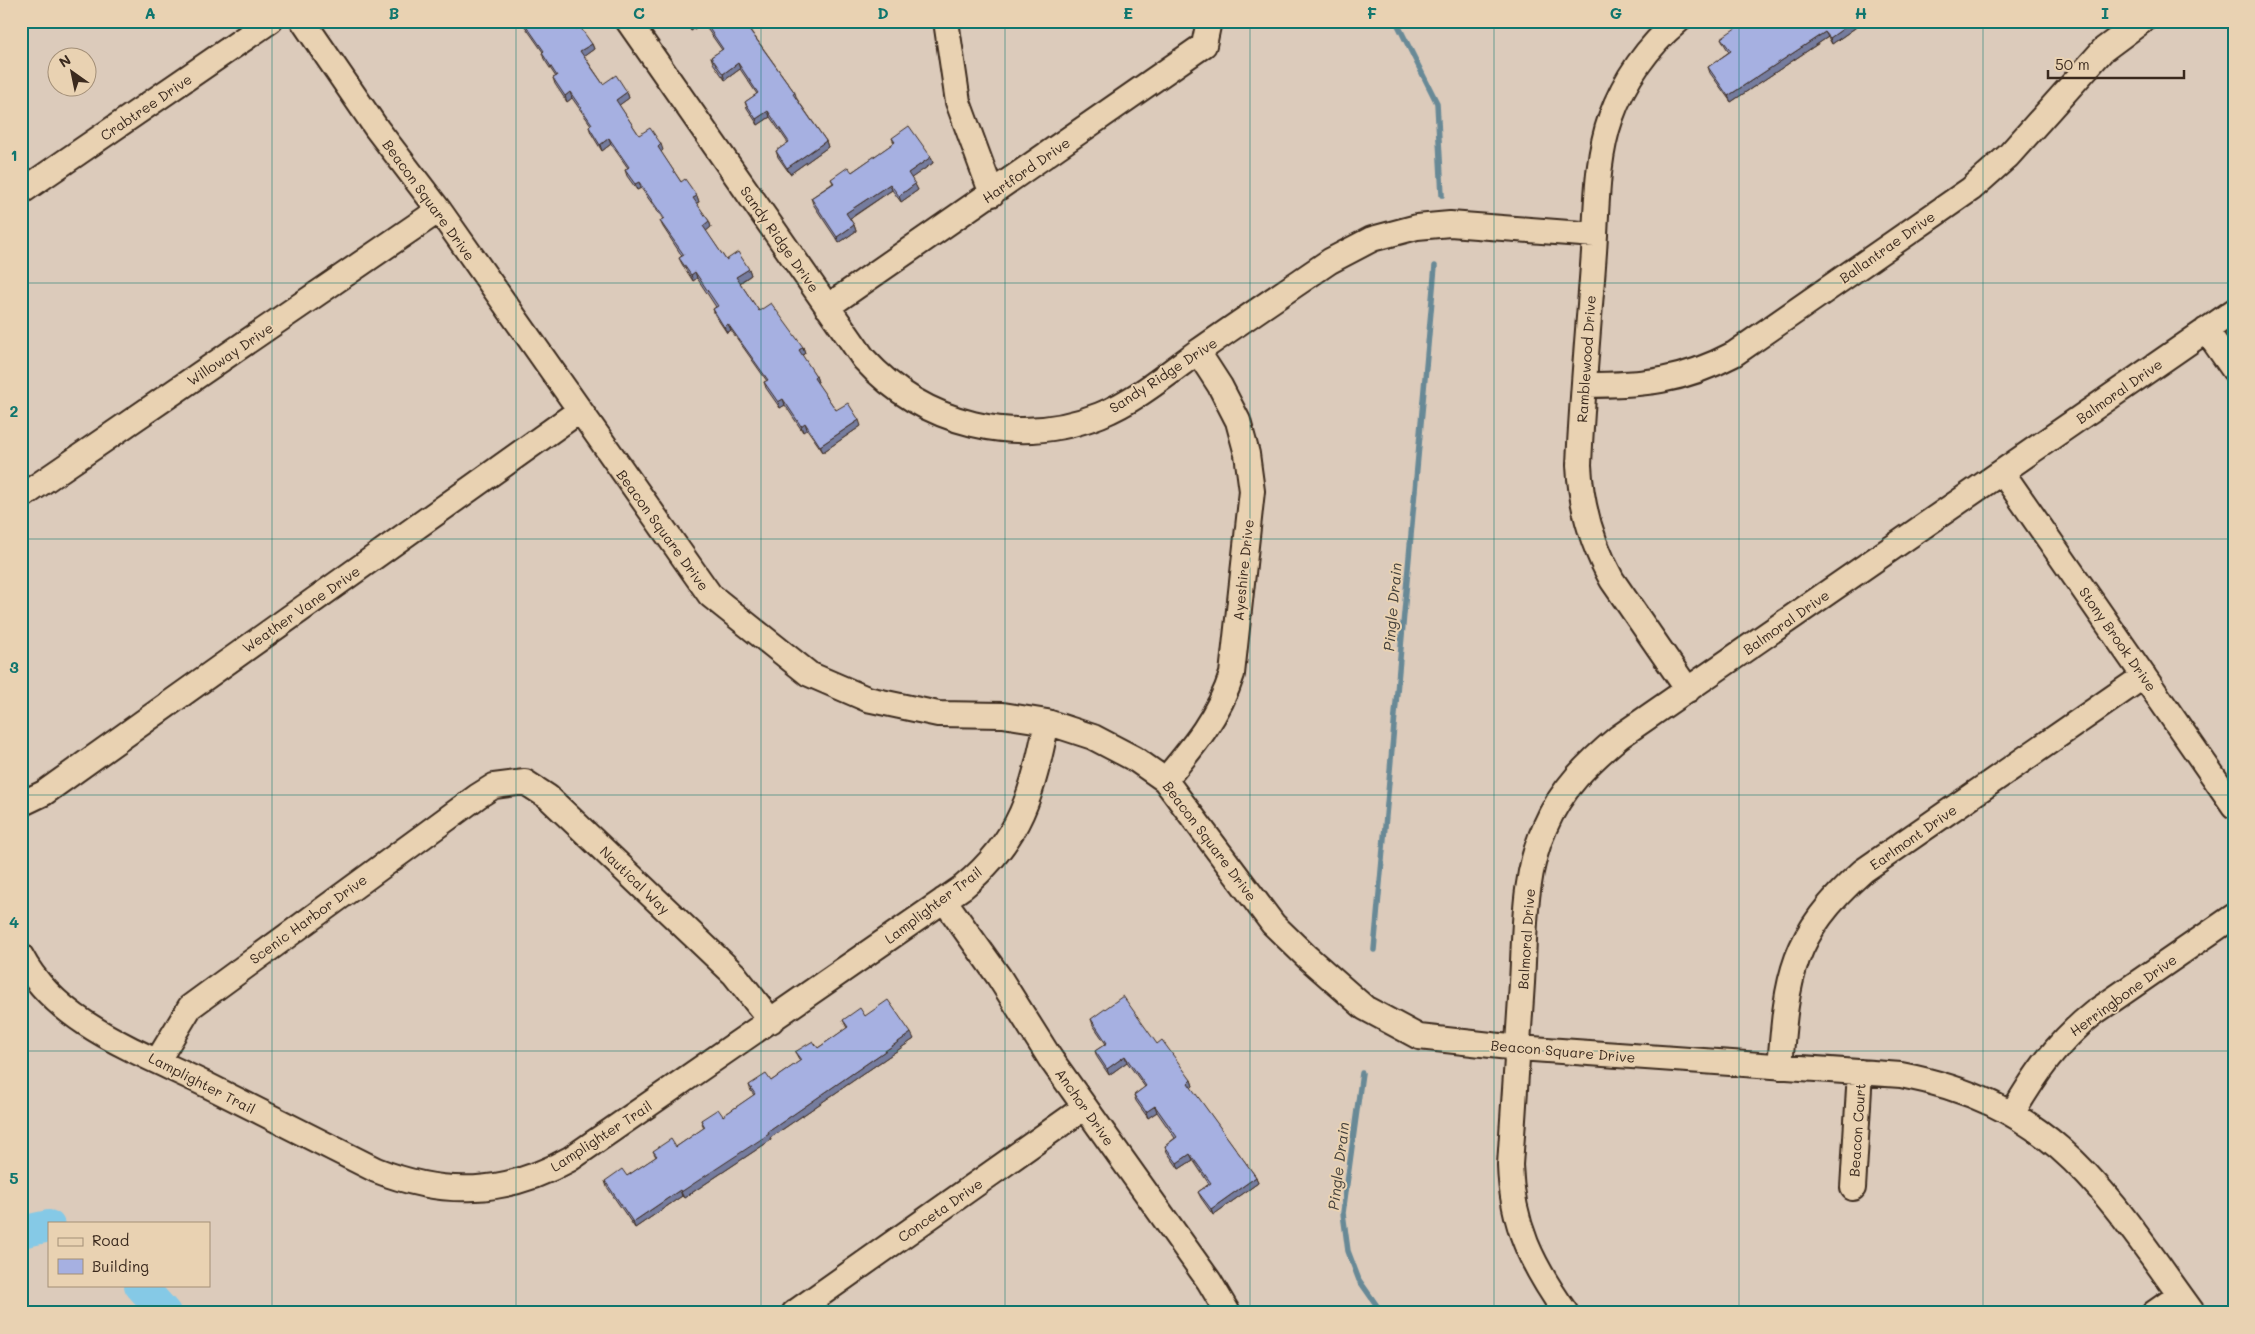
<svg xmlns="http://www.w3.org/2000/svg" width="2255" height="1334" font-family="Mali,sans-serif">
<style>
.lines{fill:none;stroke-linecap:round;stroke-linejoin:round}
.stream{stroke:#678996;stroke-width:5.5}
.river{stroke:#85c9e6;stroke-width:32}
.minor-casing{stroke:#3b2a1e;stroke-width:28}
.minor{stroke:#e9d2b2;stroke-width:24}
.wall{fill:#8f97c2;stroke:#3b2a1e}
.shaded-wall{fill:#747b9e;stroke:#3b2a1e}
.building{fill:#a6b0e1;stroke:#3b2a1e}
.grid{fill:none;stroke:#0f766e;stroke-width:1;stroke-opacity:0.55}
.labels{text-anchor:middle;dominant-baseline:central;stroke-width:4;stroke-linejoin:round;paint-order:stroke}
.street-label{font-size:14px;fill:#3b2a1e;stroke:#e9d2b2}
.water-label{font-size:15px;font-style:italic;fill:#46423c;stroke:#e9d2b2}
.neatline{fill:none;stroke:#0f766e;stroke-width:2}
.grid-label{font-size:16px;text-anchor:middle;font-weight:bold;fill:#0f766e}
</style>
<rect width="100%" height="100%" fill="#dccbbb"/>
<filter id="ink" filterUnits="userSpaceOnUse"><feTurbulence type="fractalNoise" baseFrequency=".02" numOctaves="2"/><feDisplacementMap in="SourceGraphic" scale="10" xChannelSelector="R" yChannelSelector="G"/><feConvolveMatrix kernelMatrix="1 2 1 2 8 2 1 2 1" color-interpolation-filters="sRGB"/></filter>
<g filter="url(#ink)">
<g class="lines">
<path class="stream" d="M 1396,21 L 1437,103 L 1442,195
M 1374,950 L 1435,266
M 1362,1073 L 1343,1213 L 1348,1251 L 1359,1280 L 1382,1313"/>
<path class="river" d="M 21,1232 L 49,1226
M 140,1285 L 165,1313"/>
<defs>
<path id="minor" d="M 303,21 L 377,129 L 439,210 L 710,595 L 809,674 L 867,699 L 938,714 L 1003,715 L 1047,722 L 1093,737 L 1135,759 L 1165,780 L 1273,924 L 1307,957 L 1365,1008 L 1419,1037 L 1518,1048 L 1901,1075 C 2058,1105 2106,1194 2193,1313
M 628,21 L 864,359 C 924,425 1017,448 1100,415 C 1135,401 1166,375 1196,353 C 1240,322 1286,291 1330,261 L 1372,239 L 1417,227 L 1450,224 L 1595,235
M 946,21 L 958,102 L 992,194
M 1678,21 C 1648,46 1624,80 1611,117 C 1596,159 1597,208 1594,252 C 1589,323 1582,394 1579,465 C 1581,507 1592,544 1612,580 L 1688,690
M 21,192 L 270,21
M 827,307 L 1204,45 L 1209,21
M 2206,330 L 2234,370
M 1584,385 C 1643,385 1681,382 1734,354 L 1971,189 L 2008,156 L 2103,50 L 2142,21
M 2002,472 L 2234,806
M 21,497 L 439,210
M 1165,780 C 1193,747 1219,716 1232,674 L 1252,491 L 1247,454 L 1238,421 L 1220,386 L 1198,352
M 21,804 L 44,793 L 579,411
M 944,900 L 999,977 L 1050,1058 L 1209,1281 L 1228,1313
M 21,956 C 57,1025 143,1053 209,1086 C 265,1114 320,1142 376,1170 C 444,1197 506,1195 570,1159 L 963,887 C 1022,838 1032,794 1047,722
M 158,1060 L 190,1007 L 478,796 L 494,786 L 525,782 L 548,797 L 734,974 L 771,1021
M 1780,1067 C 1787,976 1791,935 1863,871 L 2144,676
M 2012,1114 C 2036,1073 2057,1042 2095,1012 L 2234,916
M 1853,1188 L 1860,1072
M 794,1313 L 1085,1107
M 1566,1313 C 1532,1265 1512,1225 1510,1165 C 1514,1104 1518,1044 1522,983 C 1525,932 1523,875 1545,827 C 1561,789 1588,763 1619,737 L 2234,311
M 2154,1313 L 2180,1295"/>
</defs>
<use href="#minor" class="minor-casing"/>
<use href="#minor" class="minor"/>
</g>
<path class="wall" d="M 522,21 L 571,21 L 576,29 L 592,44 L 594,49 L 584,56 L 603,84 L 627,92 L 629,98 L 619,105 L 639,135 L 663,150 L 661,152 L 681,182 L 697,196 L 699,202 L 696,203 L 709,221 L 711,227 L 706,231 L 726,260 L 749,269 L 751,275 L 740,283 L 759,311 L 803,347 L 805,353 L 802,356 L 816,376 L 818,382 L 817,383 L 836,410 L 861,426 L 823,452 L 807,429 L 803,432 L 785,405 L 780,408 L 766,388 L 764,382 L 767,381 L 731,330 L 727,333 L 715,315 L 713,309 L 716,307 L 697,278 L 693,281 L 682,264 L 679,258 L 682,256 L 663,227 L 660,221 L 663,219 L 641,188 L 637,190 L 627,176 L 625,170 L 628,168 L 611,144 L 602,151 L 591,133 L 589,127 L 591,125 L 572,98 L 567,102 L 555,84 L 553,78 L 556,77 L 544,59 L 542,53 L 543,52 L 524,25 Z
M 685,21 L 750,21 L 752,28 L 750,30 L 795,93 L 797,99 L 826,141 L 828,147 L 790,174 L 778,157 L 776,151 L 788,143 L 770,117 L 758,125 L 747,108 L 745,102 L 757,94 L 740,69 L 725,80 L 713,63 L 711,57 L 722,50 L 703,23 L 691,31 Z
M 1776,21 L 1865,21 L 1832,44 L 1828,37 L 1731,102 L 1710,73 L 1708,67 L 1729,52 L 1724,44 L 1721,38 L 1774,22 Z
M 892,138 L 931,157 L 933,163 L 911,178 L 918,190 L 901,202 L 892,190 L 850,219 L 854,225 L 856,231 L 839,243 L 813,204 L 811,198 L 833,183 L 831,179 L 852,172 L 894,143 Z
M 865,1016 L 914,1039 L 770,1138 L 771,1140 L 684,1198 L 682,1196 L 635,1228 L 607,1187 L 605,1181 L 627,1176 L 656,1157 L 653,1151 L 676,1147 L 704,1128 L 701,1120 L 723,1116 L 754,1095 L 751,1091 L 749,1085 L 771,1081 L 800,1061 L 795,1052 L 818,1048 L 847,1028 L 843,1020 Z
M 1091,1019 L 1157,1044 L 1191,1080 L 1193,1086 L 1191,1088 L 1256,1177 L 1258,1183 L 1213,1215 L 1201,1198 L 1198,1192 L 1209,1184 L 1193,1160 L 1179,1169 L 1167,1152 L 1165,1146 L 1175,1138 L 1157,1112 L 1148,1118 L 1136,1101 L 1134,1095 L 1145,1087 L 1127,1062 L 1109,1075 L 1097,1057 L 1095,1051 L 1106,1044 L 1093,1025 Z"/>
<path class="shaded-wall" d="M 695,21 L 702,21 L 703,23 L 691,31 L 689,25 Z
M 1854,21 L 1865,21 L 1832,44 L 1830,38 Z
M 750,22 L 752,28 L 748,31 L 746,25 Z
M 1825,32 L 1828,37 L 1731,102 L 1728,96 Z
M 592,44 L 594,49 L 583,57 L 580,51 Z
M 738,63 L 740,69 L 725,80 L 723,74 Z
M 570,92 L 572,98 L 567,102 L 565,96 Z
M 627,92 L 629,98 L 618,106 L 616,100 Z
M 768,111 L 770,117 L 758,125 L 756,119 Z
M 609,138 L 611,144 L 602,151 L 600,145 Z
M 826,141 L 828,147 L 790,174 L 787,168 Z
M 661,144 L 663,150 L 660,153 L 658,147 Z
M 931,157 L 933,163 L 910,179 L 908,173 Z
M 639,182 L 641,188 L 637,190 L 635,184 Z
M 890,184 L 892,190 L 849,219 L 846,213 Z
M 915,184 L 918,190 L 901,202 L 899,196 Z
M 697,196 L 699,202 L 695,204 L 693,198 Z
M 709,221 L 711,227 L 705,232 L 703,226 Z
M 854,225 L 856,231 L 839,243 L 837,237 Z
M 749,269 L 751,275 L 739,283 L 736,277 Z
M 695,272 L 697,278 L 693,281 L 691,275 Z
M 728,324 L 731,330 L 727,333 L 724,327 Z
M 803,347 L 805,353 L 801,356 L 799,350 Z
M 816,376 L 818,382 L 816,384 L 814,378 Z
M 783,399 L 785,405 L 780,408 L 778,402 Z
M 859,420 L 861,426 L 823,452 L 820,446 Z
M 805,423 L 807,429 L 803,432 L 801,426 Z
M 911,1033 L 914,1039 L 770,1138 L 771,1140 L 684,1198 L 681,1192 Z
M 1125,1056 L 1127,1062 L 1109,1075 L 1107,1069 Z
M 1191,1080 L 1193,1086 L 1190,1089 L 1188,1083 Z
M 1155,1106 L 1157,1112 L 1148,1118 L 1146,1112 Z
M 1190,1154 L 1193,1160 L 1179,1169 L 1177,1163 Z
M 1256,1177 L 1258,1183 L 1213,1215 L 1211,1209 Z
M 680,1190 L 682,1196 L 635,1228 L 633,1222 Z"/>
<path class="building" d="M 523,21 L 571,21 L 576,29 L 580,27 L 592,44 L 580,51 L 603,84 L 616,75 L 627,92 L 616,100 L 639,135 L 650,128 L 661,144 L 658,147 L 681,182 L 685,179 L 697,196 L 693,198 L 709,221 L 703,226 L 726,260 L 738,252 L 749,269 L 736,277 L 759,311 L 771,303 L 803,347 L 799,350 L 816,376 L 814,378 L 836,410 L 848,403 L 859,420 L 820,446 L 805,423 L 801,426 L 783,399 L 778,402 L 764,382 L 768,380 L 728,324 L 724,327 L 713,309 L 718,306 L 695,272 L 691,275 L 679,258 L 684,255 L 660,221 L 664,218 L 639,182 L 635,184 L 625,170 L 629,167 L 609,138 L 600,145 L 589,127 L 592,124 L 570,92 L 565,96 L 553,78 L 557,76 L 542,53 L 544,51 Z
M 687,21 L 695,21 L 689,25 Z
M 704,21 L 750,21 L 750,22 L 746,25 L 795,93 L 793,94 L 826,141 L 787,168 L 776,151 L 789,142 L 768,111 L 756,119 L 745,102 L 758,93 L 738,63 L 723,74 L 711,57 L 723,49 Z
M 1746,21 L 1774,21 L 1774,22 L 1776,21 L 1854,21 L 1830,38 L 1825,32 L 1728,96 L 1708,67 L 1731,51 L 1721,38 Z
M 909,126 L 931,157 L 908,173 L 915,184 L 899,196 L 890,184 L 846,213 L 854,225 L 837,237 L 811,198 L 834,183 L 831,179 L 848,167 L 852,172 L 895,142 L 892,138 Z
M 1123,996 L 1157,1044 L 1162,1040 L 1191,1080 L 1188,1083 L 1256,1177 L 1211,1209 L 1198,1192 L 1211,1183 L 1190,1154 L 1177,1163 L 1165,1146 L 1177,1137 L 1155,1106 L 1146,1112 L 1134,1095 L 1146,1086 L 1125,1056 L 1107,1069 L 1095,1051 L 1107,1043 L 1091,1019 Z
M 888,1000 L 911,1033 L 768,1132 L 769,1134 L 681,1192 L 680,1190 L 633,1222 L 605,1181 L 622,1169 L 627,1176 L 657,1156 L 653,1151 L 671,1139 L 676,1147 L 705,1127 L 701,1120 L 718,1109 L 723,1116 L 755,1094 L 749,1085 L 766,1074 L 771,1081 L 801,1060 L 795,1052 L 813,1041 L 818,1048 L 848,1027 L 843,1020 L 860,1008 L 865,1016 Z"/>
</g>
<path class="grid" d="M 272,21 L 272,1313M 516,21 L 516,1313M 761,21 L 761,1313M 1005,21 L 1005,1313M 1250,21 L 1250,1313M 1494,21 L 1494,1313M 1739,21 L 1739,1313M 1983,21 L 1983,1313M 21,283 L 2234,283M 21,539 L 2234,539M 21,795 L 2234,795M 21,1051 L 2234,1051"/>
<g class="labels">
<g class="street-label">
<text transform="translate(146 107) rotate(-34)">Crabtree Drive</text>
<text transform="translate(1026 170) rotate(-35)">Hartford Drive</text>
<text transform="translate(429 200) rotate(54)">Beacon Square Drive</text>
<text transform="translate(780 239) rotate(55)">Sandy Ridge Drive</text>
<text transform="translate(1887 247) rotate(-35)">Ballantrae Drive</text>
<text transform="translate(230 354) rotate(-34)">Willoway Drive</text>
<text transform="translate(1586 359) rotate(-86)">Ramblewood Drive</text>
<text transform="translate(1163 375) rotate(-33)">Sandy Ridge Drive</text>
<text transform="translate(2119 391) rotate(-35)">Balmoral Drive</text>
<text transform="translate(663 530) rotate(54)">Beacon Square Drive</text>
<text transform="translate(1243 570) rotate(-84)">Ayeshire Drive</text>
<text transform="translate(301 609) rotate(-35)">Weather Vane Drive</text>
<text transform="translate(1786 622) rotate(-35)">Balmoral Drive</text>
<text transform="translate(2118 639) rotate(55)">Stony Brook Drive</text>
<text transform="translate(1913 837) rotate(-35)">Earlmont Drive</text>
<text transform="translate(1210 841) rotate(53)">Beacon Square Drive</text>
<text transform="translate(635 880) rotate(44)">Nautical Way</text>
<text transform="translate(933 905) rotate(-37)">Lamplighter Trail</text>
<text transform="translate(308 919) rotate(-36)">Scenic Harbor Drive</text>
<text transform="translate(1526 939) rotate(-86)">Balmoral Drive</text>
<text transform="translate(2123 995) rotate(-36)">Herringbone Drive</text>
<text transform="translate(1563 1051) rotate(5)">Beacon Square Drive</text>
<text transform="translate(202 1083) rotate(27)">Lamplighter Trail</text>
<text transform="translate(1085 1107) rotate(55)">Anchor Drive</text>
<text transform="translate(1857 1130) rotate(-86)">Beacon Court</text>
<text transform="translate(601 1136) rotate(-33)">Lamplighter Trail</text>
<text transform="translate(940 1210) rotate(-35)">Conceta Drive</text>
</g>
<g class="water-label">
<text transform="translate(1392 607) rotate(-85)">Pingle Drain</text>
<text transform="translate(1338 1166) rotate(-83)">Pingle Drain</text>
</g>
</g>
<rect width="2255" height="1334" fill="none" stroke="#e9d2b2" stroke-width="55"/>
<rect x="48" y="1222" width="162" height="65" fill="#e9d2b2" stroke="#a38f77"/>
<rect x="58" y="1238" width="25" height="8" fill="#e9d2b2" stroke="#a38f77"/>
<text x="92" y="1246" font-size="15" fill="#3b2a1e">Road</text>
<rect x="58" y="1259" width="25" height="15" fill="#a6b0e1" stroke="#a38f77"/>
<text x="92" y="1272" font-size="15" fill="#3b2a1e">Building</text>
<g transform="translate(72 72) rotate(327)"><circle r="24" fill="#e9d2b2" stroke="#a38f77"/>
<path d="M0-4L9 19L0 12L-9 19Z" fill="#3b2a1e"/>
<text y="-8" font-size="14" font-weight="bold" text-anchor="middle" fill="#3b2a1e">N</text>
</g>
<path d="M2048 70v8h136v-8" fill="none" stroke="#3b2a1e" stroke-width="2.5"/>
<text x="2055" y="70" font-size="15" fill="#3b2a1e" stroke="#e9d2b2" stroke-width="4" paint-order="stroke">50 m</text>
<rect x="28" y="28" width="2200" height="1278" class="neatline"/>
<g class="grid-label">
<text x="150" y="19">A</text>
<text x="394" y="19">B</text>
<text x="639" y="19">C</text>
<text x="883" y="19">D</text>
<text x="1128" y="19">E</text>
<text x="1372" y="19">F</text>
<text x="1616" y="19">G</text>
<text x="1861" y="19">H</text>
<text x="2105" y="19">I</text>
<text x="14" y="161">1</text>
<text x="14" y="417">2</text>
<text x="14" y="673">3</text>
<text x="14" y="928">4</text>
<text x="14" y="1184">5</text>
</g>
</svg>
